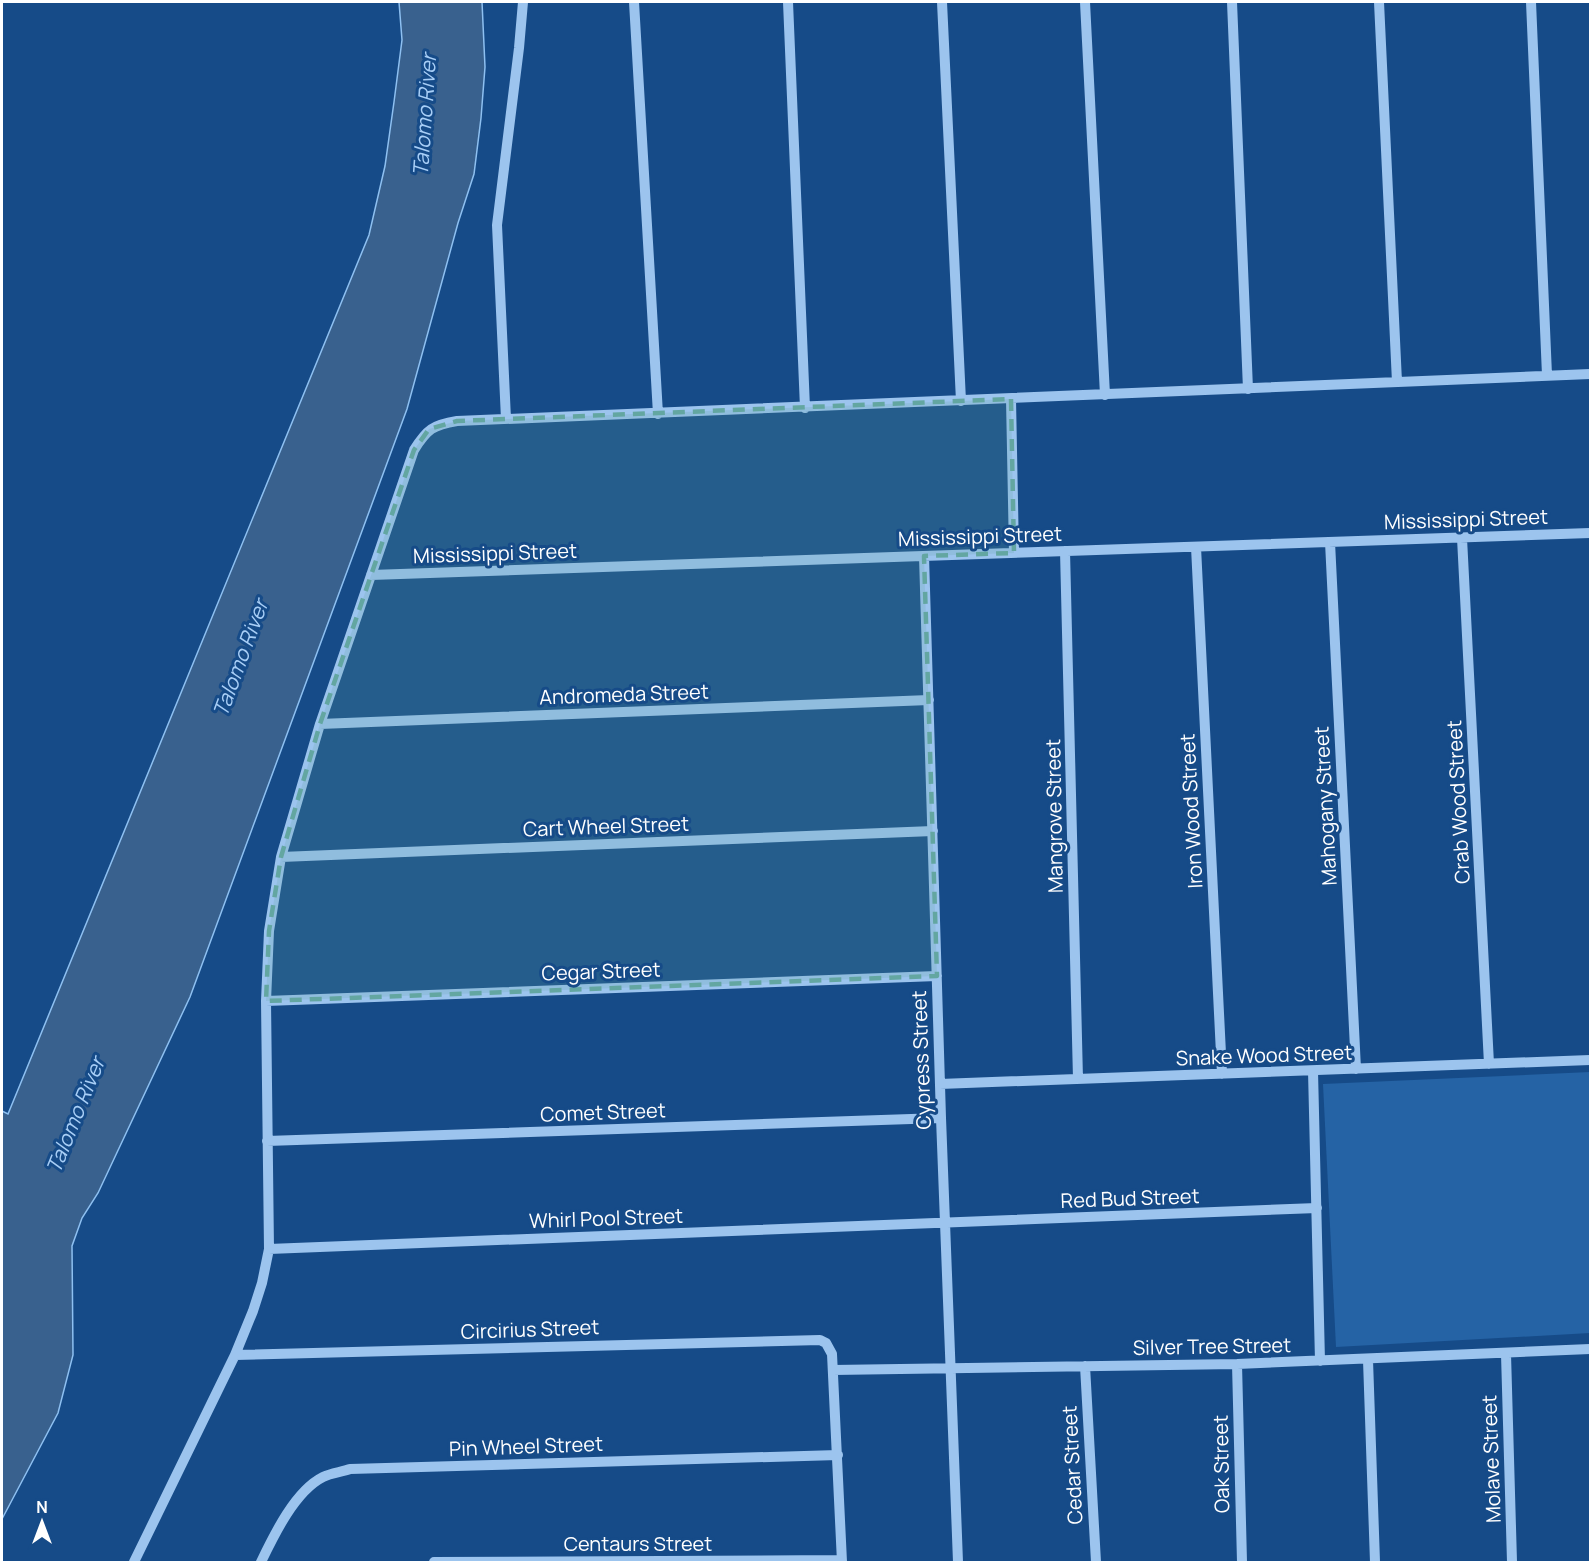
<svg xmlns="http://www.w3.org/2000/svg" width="1592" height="1564" font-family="Manrope,sans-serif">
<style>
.green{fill:#2563a5}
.water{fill:#39618e;stroke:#8ec0f1;stroke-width:1.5}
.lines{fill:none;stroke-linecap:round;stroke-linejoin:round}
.minor{stroke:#9cc4ee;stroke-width:10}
.marked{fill:#63a6a1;fill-opacity:0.2;stroke:#63a6a1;stroke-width:4.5;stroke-dasharray:12 8;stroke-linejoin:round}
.labels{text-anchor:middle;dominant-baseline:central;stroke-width:6;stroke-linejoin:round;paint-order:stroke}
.street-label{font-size:20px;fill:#fff;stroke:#164b88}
.water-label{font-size:21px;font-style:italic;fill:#a8cef6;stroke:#164b88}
</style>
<rect width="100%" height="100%" fill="#164b88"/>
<path class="green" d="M 1590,1072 L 1590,1333 L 1336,1347 L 1323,1084 Z"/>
<path class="water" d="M 399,2 L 482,2 L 485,67 L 481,118 L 474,174 L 458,223 L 407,409 L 190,997 L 98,1193 L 82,1218 L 72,1246 L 73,1355 L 58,1413 L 2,1519 L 2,1111 L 8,1114 L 369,235 L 385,166 L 394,102 L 402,40 Z"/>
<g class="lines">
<path class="minor" d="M 634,2 L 658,414
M 788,2 L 805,408
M 942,2 L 961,401
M 1085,2 L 1105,395
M 1232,2 L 1248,389
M 1379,2 L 1397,382
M 1531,2 L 1547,375
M 1011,399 L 1014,553
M 506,419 L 497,225 L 519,48 L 523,2
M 1462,538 L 1489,1064
M 1330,542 L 1356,1069
M 1196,547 L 1222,1074
M 1065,551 L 1078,1079
M 924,556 L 941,1118 L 958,1562
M 371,575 L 1590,533
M 320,724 L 929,700
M 281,857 L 933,831
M 266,1001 L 937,976
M 1313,1071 L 1320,1361
M 940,1084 L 1590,1060
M 267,1141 L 941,1118
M 269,1249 L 1317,1208
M 1506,1354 L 1512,1562
M 235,1355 L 820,1340 L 826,1343 L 832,1354 L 842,1562
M 1368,1360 L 1375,1562
M 1237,1364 L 1242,1562
M 1085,1366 L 1096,1562
M 833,1370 L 1237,1364 L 1590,1349
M 134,1562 L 235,1355 L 253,1311 L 262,1283 L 269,1249 L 266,1001 L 269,931 L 281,857 L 320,724 L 414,450 C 427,429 433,425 457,421 L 1590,374
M 261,1562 C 274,1535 295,1491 323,1477 C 331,1473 342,1472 350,1469 L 838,1455
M 434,1562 L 842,1560"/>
</g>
<path class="marked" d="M 1011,399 L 1014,553 L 924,556 L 937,976 L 266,1001 L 269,931 L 281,857 L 320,724 L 414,450 L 429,429 L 457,421 Z"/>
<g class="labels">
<g class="street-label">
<text transform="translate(1466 519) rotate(-2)">Mississippi Street</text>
<text transform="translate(980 536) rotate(-2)">Mississippi Street</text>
<text transform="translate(495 553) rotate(-2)">Mississippi Street</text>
<text transform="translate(624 694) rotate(-2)">Andromeda Street</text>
<text transform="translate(1458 802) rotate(-93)">Crab Wood Street</text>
<text transform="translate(1325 806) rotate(-93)">Mahogany Street</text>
<text transform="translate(1191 811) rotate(-93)">Iron Wood Street</text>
<text transform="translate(1054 816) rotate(-91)">Mangrove Street</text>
<text transform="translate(606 826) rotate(-2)">Cart Wheel Street</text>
<text transform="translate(601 971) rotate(-2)">Cegar Street</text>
<text transform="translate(1264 1055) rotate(-2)">Snake Wood Street</text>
<text transform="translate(921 1060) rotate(-92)">Cypress Street</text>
<text transform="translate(603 1112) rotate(-2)">Comet Street</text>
<text transform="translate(1130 1198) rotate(-2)">Red Bud Street</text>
<text transform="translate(606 1218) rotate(-2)">Whirl Pool Street</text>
<text transform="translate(530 1329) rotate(-2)">Circirius Street</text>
<text transform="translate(1212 1346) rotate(-1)">Silver Tree Street</text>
<text transform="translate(526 1446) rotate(-2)">Pin Wheel Street</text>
<text transform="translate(1491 1459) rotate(-92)">Molave Street</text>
<text transform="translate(1221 1464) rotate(-91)">Oak Street</text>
<text transform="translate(1072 1465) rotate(-93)">Cedar Street</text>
<text x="638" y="1543">Centaurs Street</text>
</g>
<g class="water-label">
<text transform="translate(424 115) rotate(-86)">Talomo River</text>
<text transform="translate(240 658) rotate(-70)">Talomo River</text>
<text transform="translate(75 1115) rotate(-68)">Talomo River</text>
</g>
</g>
<rect width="1592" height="1564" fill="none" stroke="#ffffff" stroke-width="6"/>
<g transform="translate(42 1522)" stroke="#164b88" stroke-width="4.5" paint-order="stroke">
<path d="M0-4.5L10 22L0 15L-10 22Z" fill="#ffffff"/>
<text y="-9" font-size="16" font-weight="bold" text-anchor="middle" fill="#ffffff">N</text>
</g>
</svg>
